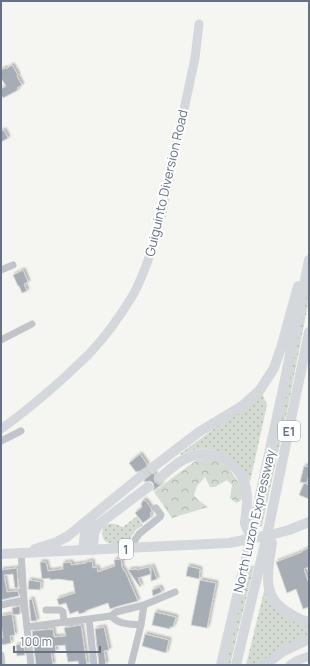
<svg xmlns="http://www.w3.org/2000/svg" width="310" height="666" font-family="Manrope,sans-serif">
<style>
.grass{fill:url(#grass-dots)}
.forest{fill:url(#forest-crowns)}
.building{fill:#a7adb5;stroke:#d7d7d5;filter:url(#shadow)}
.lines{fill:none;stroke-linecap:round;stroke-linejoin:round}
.highway-tunnel{stroke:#d1d5d6;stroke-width:10;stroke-dasharray:10 5;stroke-linecap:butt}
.minor{stroke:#c1c4c8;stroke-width:7}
.major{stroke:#d4d8dc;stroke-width:9}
.highway{stroke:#d4d8dc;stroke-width:10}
.labels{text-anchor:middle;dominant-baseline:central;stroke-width:4;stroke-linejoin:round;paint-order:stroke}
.shield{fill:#fff;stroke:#939ca8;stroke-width:1}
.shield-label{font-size:12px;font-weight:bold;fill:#657283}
.street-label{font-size:13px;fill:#657283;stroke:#fff}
</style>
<defs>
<pattern id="grass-dots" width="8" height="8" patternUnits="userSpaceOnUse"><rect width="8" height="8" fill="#d4dbd2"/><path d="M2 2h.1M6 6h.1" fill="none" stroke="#b0b6b0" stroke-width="1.8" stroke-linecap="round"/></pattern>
<pattern id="forest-crowns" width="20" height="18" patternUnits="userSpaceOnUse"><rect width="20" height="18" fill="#d4dbd2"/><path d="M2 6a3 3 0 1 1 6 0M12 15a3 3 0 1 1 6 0" fill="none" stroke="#b0b6b0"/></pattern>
<filter id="shadow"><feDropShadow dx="2" dy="-2" stdDeviation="1" flood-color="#0004"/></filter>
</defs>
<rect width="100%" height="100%" fill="#f5f6f2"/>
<path class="grass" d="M 309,262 L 309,299 L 288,407 L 262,526 L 256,528 Z
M 262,393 L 267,405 L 250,482 C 236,462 219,444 193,450 C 189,451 185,453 181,455 L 180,454 Z
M 137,516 L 143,525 L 136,530 L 127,543 C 113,545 99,546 103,527 C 111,521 114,524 123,527 Z
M 249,565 L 254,566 L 230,665 L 224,665 Z
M 265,587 L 309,625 L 309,635 L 262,665 L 246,665 Z"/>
<path class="forest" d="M 211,458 L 229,468 L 240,485 L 244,496 L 240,501 L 236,503 L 230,498 L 232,485 L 227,480 L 215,487 L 210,487 L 205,477 L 197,486 L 194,495 L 198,500 L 208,507 L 172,518 L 154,492 L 180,472 L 197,460 Z"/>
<path class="building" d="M 12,65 L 18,75 L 17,76 L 22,85 L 17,88 L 18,90 L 3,98 L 1,94 L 1,89 L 6,86 L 1,78 L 1,70 L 5,68 L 6,69 Z
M 4,130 L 8,138 L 1,142 L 1,131 Z
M 23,270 L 28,282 L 24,284 L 27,291 L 22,293 L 19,286 L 18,286 L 13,275 Z
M 140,454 L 147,464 L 146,468 L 147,472 L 150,474 L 155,473 L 154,479 L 155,482 L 158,484 L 162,484 L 153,491 L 154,487 L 153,483 L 150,481 L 144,482 L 146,476 L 145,473 L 139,471 L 136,472 L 129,463 Z
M 304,466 L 309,467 L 309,474 L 307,483 L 300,482 Z
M 304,483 L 309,485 L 309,499 L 299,495 Z
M 143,500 L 146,501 L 151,508 L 152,512 L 150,513 L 151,515 L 150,516 L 151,517 L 143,523 L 135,513 L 142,507 L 141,504 Z
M 309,548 L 309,567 L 304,569 L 309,584 L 309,607 L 303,609 L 296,589 L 287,593 L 276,562 L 302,552 L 302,551 Z
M 121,559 L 122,567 L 124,571 L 125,571 L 138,601 L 119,606 L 110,609 L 108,603 L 85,611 L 86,612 L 79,614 L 78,611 L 70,614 L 66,603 L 59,605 L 57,599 L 75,593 L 73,581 L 58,579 L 50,580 L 50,578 L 42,579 L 40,562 L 46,562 L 48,571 L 63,569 L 63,563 L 71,562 L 71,565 L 86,563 L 86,562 L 92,561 L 93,568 L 97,567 L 98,572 L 115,566 L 114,560 Z
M 151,566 L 152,566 L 157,579 L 151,581 Z
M 188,566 L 200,569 L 199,579 L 186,576 Z
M 149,567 L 151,574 L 138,578 L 141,586 L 140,587 L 128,570 L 137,569 L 137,570 Z
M 17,568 L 18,588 L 15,588 L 13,574 L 4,575 L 7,592 L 18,591 L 19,596 L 1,600 L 1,570 Z
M 29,580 L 41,582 L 40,590 L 28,589 Z
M 200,580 L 216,583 L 207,628 L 191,625 Z
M 160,587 L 162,592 L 153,596 L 152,590 Z
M 32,599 L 37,621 L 31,621 L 29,600 Z
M 20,606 L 20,614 L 13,615 L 12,608 Z
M 155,612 L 176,617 L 173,627 L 170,627 L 170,629 L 152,625 Z
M 12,614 L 15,635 L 10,636 L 11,643 L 2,645 L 1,638 L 3,638 L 1,623 L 1,616 Z
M 81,625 L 87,665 L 79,665 L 78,661 L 68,662 L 65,645 L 55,646 L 56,651 L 51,652 L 53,665 L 36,665 L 32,631 L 53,629 L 54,637 L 66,636 L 64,628 Z
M 104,627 L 109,650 L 104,651 L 106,664 L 99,665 L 95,629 Z
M 145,634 L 169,640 L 166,653 L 142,646 Z
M 20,644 L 21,647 L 24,647 L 25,655 L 17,656 L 16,645 Z"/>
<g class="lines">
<path class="highway-tunnel" d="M 140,477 L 152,468"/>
<path class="minor" d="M 1,270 L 13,265
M 1,340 L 32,324
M 1,441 L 21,431
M 133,548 L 135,540 L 139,534 L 160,517 L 161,515 L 156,508
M 21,553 L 24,600 L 31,665
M 1,605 L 24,600
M 46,610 L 60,610 L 63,612 L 64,622
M 111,616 C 119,625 130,624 141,625
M 89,619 L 94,665
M 27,627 L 111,616 L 116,612 L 144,605 L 175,592
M 1,655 L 2,665
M 131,665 L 141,625 L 144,605"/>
<path class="major" d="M 1,429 C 25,412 46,394 67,375 C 74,368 82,361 89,354 C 106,336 121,315 133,295 C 146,271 154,244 161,217 L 195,58 L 199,24
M 290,665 L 296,661 L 309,656"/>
<path class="highway" d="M 152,468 L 199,432 L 242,406 L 260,390 L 274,368 L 281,348 L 298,286
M 160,478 C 168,471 177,462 187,458 C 212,446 241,463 246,489 C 248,497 247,505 246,514 C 246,516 245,520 245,523 C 246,528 249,533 251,537
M 272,543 C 268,570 260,597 289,613 C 295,617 301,621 309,622
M 35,549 L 57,542 L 68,536 L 140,477
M 83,550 L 85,533 L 91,520
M 93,550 L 94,533 L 99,524 L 148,487
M 1,554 L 229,543 L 274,534 L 289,530 L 309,522
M 221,665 L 251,537 L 283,389 L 309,260
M 236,665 L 268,531 L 309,332
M 265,665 L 282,652 L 309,639"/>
</g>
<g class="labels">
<g class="shield">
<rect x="278" y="421" width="22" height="20" rx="3"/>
<rect x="119" y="539" width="14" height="20" rx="3"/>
</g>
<g class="shield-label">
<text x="289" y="431">E1</text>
<text x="126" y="549">1</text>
</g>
<g class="street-label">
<text transform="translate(166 183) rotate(-77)">Guiguinto Diversion Road</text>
<text transform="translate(254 521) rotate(-77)">North Luzon Expressway</text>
</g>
</g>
<rect width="310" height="666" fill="none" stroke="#657283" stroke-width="4"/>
<path d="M14 646v6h86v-6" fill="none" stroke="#657283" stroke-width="2"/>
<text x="20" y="646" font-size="12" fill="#657283" stroke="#ffffff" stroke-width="3" paint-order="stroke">100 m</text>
</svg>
